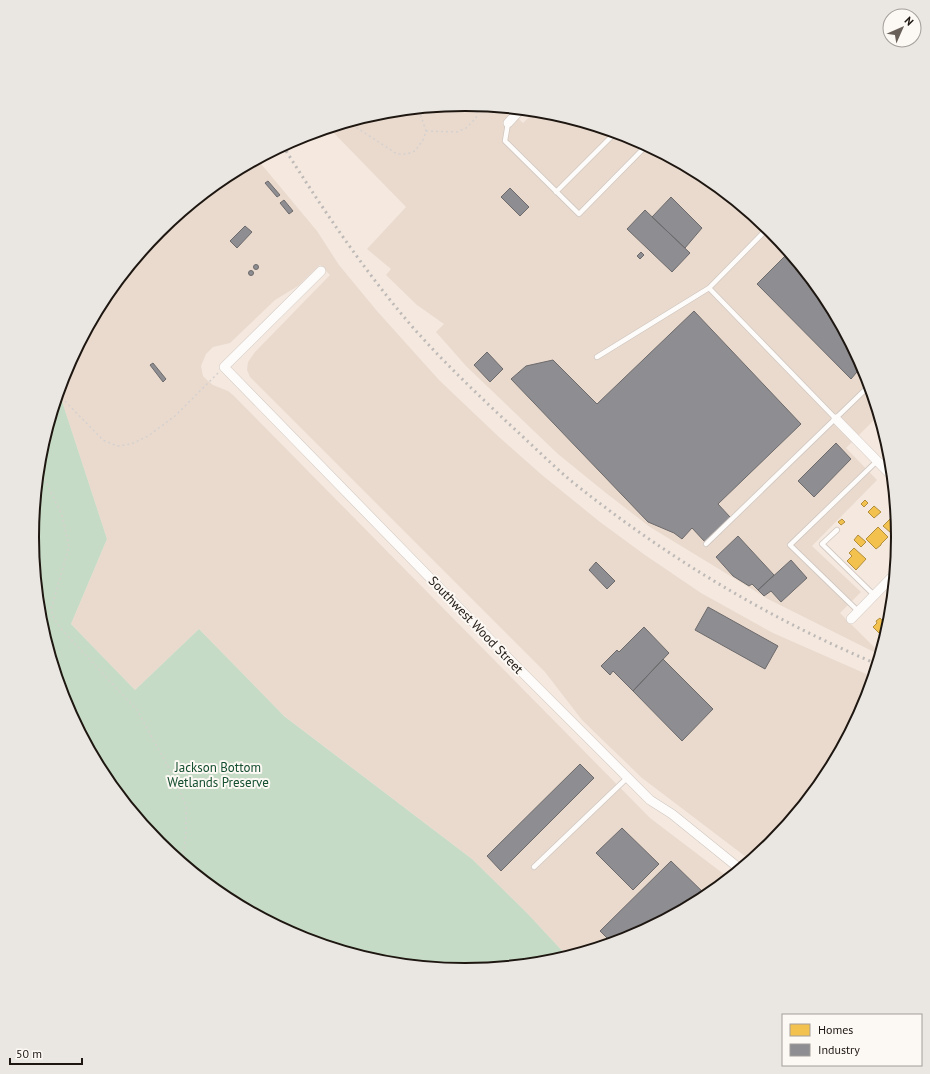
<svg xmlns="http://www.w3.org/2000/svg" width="930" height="1074" font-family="'PT Sans',sans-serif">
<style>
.industrial{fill:#eadace}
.green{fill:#c6dbc5}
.homes{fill:#f2c14e;stroke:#b28e3c}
.industry{fill:#8d8d92;stroke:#6c6a6b}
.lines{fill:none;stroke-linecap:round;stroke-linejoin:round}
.service-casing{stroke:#d0c7c0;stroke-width:6}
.minor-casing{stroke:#d0c7c0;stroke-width:10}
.path{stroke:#d5d1cf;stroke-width:1.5;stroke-dasharray:2 3;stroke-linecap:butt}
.service{stroke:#fdfcfa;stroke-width:4.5}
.minor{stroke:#fdfcfa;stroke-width:9}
.rail{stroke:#bdb9b7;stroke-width:3;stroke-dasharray:2 4;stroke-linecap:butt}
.labels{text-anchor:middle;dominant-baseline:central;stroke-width:4;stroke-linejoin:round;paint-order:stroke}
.street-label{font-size:13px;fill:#1e1711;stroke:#fcf8f4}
.park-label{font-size:13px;fill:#134e2e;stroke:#fcf8f4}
.rim{fill:none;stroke:#1e1711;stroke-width:2}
</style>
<rect width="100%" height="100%" fill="#f4e8df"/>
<path class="industrial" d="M 465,104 L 508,108 L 523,123 L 535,111 L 550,112 L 631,137 L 672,159 L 706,177 L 771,231 L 825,297 L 865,372 L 878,416 L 846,448 L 877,480 L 812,546 L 861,592 L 840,613 L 880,653 L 880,655 L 768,599 L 650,527 L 606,493 L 558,454 L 467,367 L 436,332 L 444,324 L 417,305 L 386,275 L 391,269 L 367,249 L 406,207 L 329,128 L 381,112 Z
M 257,159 L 317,231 L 339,265 L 377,311 L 439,380 L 499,437 L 542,475 L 600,522 L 645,555 L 701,593 L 773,633 L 873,677 L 865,703 L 825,778 L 771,843 L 750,860 L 642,778 L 582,720 L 545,672 L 250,377 L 247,370 L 248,362 L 255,352 L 330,275 L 320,265 L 298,286 L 275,300 L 230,343 L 213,347 L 206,354 L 201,366 L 203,376 L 207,380 L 213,385 L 228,391 L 233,395 L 650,818 L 729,878 L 705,897 L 630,937 L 567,956 L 527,913 L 472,859 L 283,715 L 199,629 L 135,690 L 71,624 L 107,539 L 59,392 L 65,371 L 105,296 L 159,231 L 225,177 Z"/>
<path class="green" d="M 59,392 L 107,539 L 71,624 L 135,690 L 199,629 L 284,716 L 472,859 L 527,913 L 567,956 L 549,962 L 465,970 L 380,962 L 299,937 L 224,897 L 159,843 L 105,777 L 65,702 L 40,621 L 32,537 L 40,452 Z"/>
<path class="homes" d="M 865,500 L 868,503 L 864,507 L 861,504 Z
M 874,506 L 881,512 L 874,518 L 868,512 Z
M 896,513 L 897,527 L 891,533 L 883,526 Z
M 842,519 L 845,522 L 841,525 L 838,522 Z
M 878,527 L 888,537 L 881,544 L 881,545 L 876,549 L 866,539 Z
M 858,535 L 866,542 L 861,547 L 854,540 Z
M 854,548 L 866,559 L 856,570 L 847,561 L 852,556 L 849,553 Z
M 880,618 L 888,627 L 887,631 L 882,636 L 873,627 L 877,623 L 876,621 Z"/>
<path class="industry" d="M 268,181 L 280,195 L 277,197 L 265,183 Z
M 510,188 L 529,207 L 520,216 L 501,197 Z
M 671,197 L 702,228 L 685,248 L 652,217 Z
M 284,200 L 293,211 L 289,214 L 280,203 Z
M 645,210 L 690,253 L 672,272 L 627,229 Z
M 245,226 L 252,232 L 237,248 L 230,241 Z
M 641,252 L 644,255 L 640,259 L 637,256 Z
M 789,252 L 825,297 L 862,366 L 851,379 L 757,284 Z
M253.5 267a2.5 2.5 0 1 1 5 0a2.5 2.5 0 1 1-5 0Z
M248.5 273a2.5 2.5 0 1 1 5 0a2.5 2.5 0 1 1-5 0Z
M 694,311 L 801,424 L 718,504 L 730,517 L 705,542 L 692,528 L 682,539 L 674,533 L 648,522 L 511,379 L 526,366 L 553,360 L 597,404 Z
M 487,352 L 503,369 L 490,382 L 474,365 Z
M 153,363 L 166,379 L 163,382 L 150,365 Z
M 836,443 L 851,459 L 814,497 L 798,481 Z
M 738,536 L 774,575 L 758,590 L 752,584 L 749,586 L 733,576 L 716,557 Z
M 791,560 L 807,578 L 781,602 L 771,591 L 764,596 L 758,590 Z
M 596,562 L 615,581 L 607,589 L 589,570 Z
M 708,607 L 778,646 L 765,669 L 695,630 Z
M 644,627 L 669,653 L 633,691 L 613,671 L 610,675 L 601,666 L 617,650 L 619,652 Z
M 663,659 L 713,709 L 682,741 L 633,691 Z
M 580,764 L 594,778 L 501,871 L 487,856 Z
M 622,828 L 659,864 L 633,890 L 596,853 Z
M 671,861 L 707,896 L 630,937 L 612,943 L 600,931 Z"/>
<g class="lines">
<defs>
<path id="service" d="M 508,123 L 505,141 L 579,214 L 644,148 L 633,138
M 556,192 L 616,132
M 709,288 L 768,228
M 597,357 L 709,288 L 836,419
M 882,465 L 890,456
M 837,530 L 822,544 L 874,595
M 706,544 L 869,386
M 858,611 L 790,545 L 877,461
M 534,867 L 627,778"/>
<path id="minor" d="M 508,123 L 521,109
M 321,271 L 224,367 L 518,668 L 650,800 L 672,814 L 740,869
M 836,419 L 892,476
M 851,619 L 894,575"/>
</defs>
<use href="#service" class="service-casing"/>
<use href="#minor" class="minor-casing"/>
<path class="path" d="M 348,122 L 397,154 L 407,154 L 415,151 L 423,140 L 426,131 L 421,116 L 417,109
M 426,131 L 457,132 L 466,128 L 476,118 L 478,105
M 58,394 L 103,440 L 117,446 L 131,444 L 148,436 L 175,416 L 218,373
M 39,465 L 41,472 L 62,515 L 69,547 L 51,609 L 54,619 L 63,631 L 137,710 L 175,779 L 186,806 L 186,834 L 182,862"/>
<use href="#service" class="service"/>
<use href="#minor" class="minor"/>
<path class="rail" d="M 283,146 C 320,205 359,263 404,317 C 436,355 472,389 508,423 C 529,442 549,462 570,480 C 663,555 767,618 877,664"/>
</g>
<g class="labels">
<g class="street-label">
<text transform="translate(476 625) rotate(46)">Southwest Wood Street</text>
</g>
<g class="park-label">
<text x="218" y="767">Jackson Bottom<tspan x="218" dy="15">Wetlands Preserve</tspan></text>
</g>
</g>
<path d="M0 0H930V1074H0ZM39 537a426 426 0 1 1 852 0a426 426 0 1 1-852 0Z" fill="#eae6e2" fill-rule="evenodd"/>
<path class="rim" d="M39 537a426 426 0 1 1 852 0a426 426 0 1 1-852 0Z"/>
<rect x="782" y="1014" width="140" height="52" fill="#fcf8f4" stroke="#a39e99"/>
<rect x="790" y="1024" width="20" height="12" fill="#f2c14e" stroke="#a39e99"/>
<text x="818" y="1034" font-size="12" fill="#1e1711">Homes</text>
<rect x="790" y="1044" width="20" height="12" fill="#8d8d92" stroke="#a39e99"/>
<text x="818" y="1054" font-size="12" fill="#1e1711">Industry</text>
<g transform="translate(902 28) rotate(45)"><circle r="19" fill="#fcf8f4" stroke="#a39e99"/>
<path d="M0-3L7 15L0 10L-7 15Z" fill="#696059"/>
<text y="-6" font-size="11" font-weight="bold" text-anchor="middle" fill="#1e1711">N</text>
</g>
<path d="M10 1058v6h72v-6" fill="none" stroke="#1e1711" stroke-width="2"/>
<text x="16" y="1058" font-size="12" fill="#1e1711" stroke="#fcf8f4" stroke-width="3" paint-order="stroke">50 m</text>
</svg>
